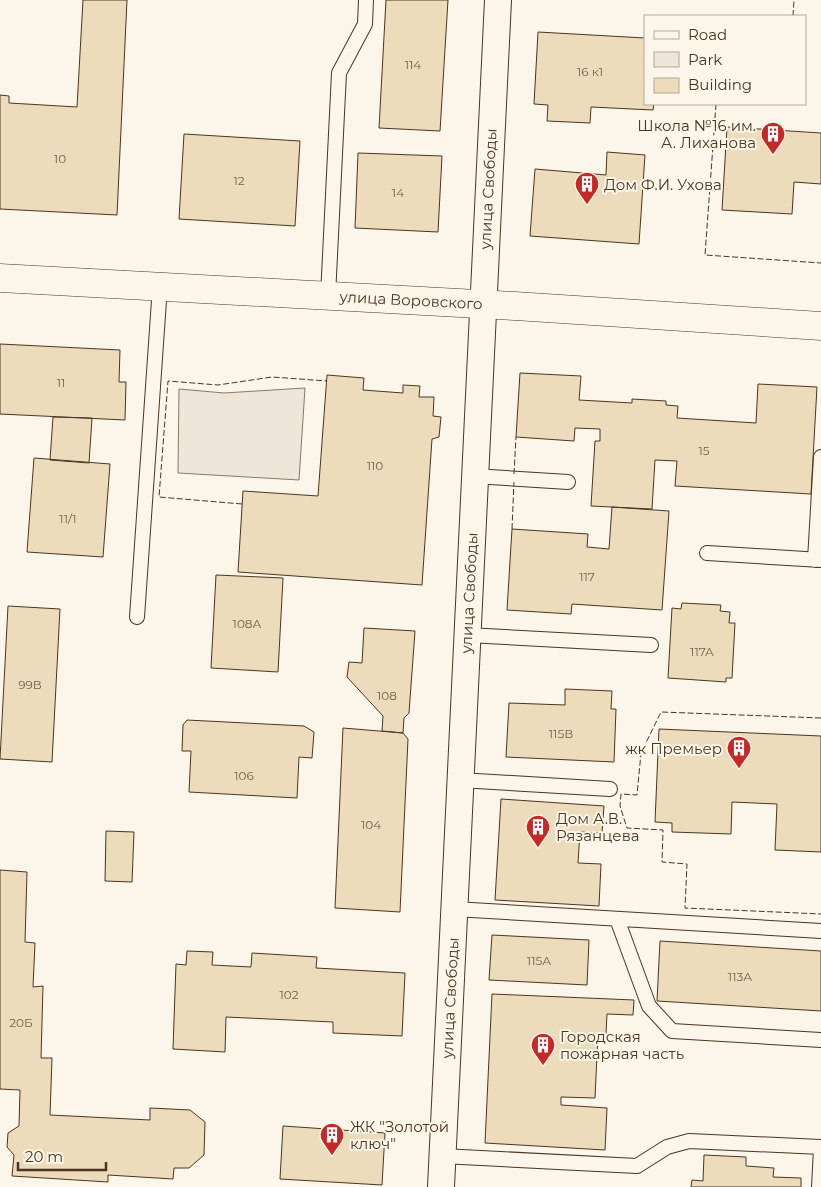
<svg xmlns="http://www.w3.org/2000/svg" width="821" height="1187" font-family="Montserrat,sans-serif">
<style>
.green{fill:#ede6d9;stroke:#887966}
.building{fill:#ecdcbc;stroke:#4a3520}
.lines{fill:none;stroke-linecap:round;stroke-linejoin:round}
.lane-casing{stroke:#4a3520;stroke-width:16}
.street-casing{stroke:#4a3520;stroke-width:28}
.primary-casing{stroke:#4a3520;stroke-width:29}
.lane{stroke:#fbf6e9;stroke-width:14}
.street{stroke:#fbf6e9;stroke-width:26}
.primary{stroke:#fbf6e9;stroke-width:28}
.fence{stroke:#4a3520;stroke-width:1;stroke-dasharray:6 2.5;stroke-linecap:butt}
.labels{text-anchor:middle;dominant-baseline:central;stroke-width:4;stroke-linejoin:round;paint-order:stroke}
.number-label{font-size:12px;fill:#725f47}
.poi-label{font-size:15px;fill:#4a3520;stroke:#fbf6e9;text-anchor:start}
.street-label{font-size:15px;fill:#4a3520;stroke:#fbf6e9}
</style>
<rect width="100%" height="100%" fill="#fbf6e9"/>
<path class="green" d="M 305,388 L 299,480 L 178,473 L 179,389 L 224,393 Z"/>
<path class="building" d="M 83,0 L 127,0 L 117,215 L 0,209 L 0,95 L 9,96 L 9,103 L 77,107 Z
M 386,0 L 448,0 L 440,131 L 379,128 Z
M 538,32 L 645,38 L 645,104 L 654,104 L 653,110 L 591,107 L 590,123 L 547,121 L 548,105 L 534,104 Z
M 727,127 L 821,133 L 821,184 L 794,182 L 792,214 L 722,210 Z
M 184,134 L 300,141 L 295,226 L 179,219 Z
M 607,152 L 645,155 L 639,244 L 530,236 L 535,169 L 606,175 Z
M 358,153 L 442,156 L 438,232 L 355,228 Z
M 0,344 L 120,350 L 119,382 L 126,382 L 125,420 L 0,414 Z
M 520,373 L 581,376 L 579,400 L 632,403 L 632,399 L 666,401 L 666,405 L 678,406 L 677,418 L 756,423 L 758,384 L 817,387 L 811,494 L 675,486 L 677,461 L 655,460 L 652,509 L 591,506 L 595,441 L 600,441 L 600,429 L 575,428 L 574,441 L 516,437 Z
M 327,375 L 364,378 L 363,390 L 403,393 L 403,385 L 420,386 L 419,397 L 434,397 L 433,416 L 441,417 L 439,437 L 432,439 L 422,585 L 238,572 L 243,491 L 318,496 Z
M 53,417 L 92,418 L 89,463 L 50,460 Z
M 34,458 L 110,464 L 103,557 L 27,552 Z
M 612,507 L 669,511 L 662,610 L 572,604 L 571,614 L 507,610 L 512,529 L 588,534 L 587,547 L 609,549 Z
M 216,575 L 283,578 L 278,672 L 211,668 Z
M 682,603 L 721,605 L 720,611 L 730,612 L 729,623 L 735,623 L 732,678 L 726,678 L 726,682 L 668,678 L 672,608 L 681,609 Z
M 8,606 L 60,609 L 52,762 L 0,759 Z
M 364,628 L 415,631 L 409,713 L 404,718 L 403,733 L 382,731 L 383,716 L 347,677 L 349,662 L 362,663 Z
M 565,689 L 612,691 L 611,709 L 616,709 L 614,762 L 506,757 L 509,703 L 565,705 Z
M 187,720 L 304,726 L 314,732 L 312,758 L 299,757 L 297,798 L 189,792 L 191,751 L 182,751 L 183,725 Z
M 343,728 L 403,733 L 408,739 L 400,912 L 335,908 Z
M 659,729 L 821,736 L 821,852 L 775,850 L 777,804 L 732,802 L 731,834 L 672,832 L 672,823 L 655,822 Z
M 501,799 L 604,806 L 602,833 L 580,832 L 578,863 L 601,864 L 599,906 L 495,900 Z
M 106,831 L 134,832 L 132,882 L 105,881 Z
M 0,870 L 27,872 L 25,942 L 35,943 L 33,987 L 43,986 L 41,1058 L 52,1058 L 50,1115 L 150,1120 L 150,1108 L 190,1110 L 205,1122 L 204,1155 L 189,1168 L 174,1168 L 173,1179 L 108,1175 L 108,1182 L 12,1176 L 14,1155 L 7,1147 L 8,1133 L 19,1126 L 20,1090 L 0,1089 Z
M 492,935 L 589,940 L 587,985 L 489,980 Z
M 660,941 L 821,951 L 821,1011 L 657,1001 Z
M 187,951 L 213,952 L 212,965 L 251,967 L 252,953 L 317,957 L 316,968 L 405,973 L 402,1036 L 333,1033 L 333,1022 L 226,1017 L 225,1052 L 173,1049 L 176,964 L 186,965 Z
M 492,994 L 634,1000 L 633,1015 L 607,1014 L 606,1034 L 598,1034 L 595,1098 L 561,1097 L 561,1105 L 607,1108 L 605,1150 L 485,1143 Z
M 283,1126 L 385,1133 L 382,1185 L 280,1179 Z
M 704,1155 L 746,1157 L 746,1166 L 774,1168 L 773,1177 L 801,1178 L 801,1187 L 691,1187 L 692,1180 L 703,1181 Z"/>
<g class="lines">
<defs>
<path id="lane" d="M 328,296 L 339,73 L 365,24 L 366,0
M 474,476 L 568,482
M 707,553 L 821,560
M 815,560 L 821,457
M 137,617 L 160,286
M 467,635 L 651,645
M 460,780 L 610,789
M 454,909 L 821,931
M 617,919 L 649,1006 L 672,1031 L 821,1040
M 442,1156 L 637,1166 L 667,1147 L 689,1141 L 821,1147
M 819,1187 L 821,1149"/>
<path id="street" d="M 441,1187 L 498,0"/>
<path id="primary" d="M 0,278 L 515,306 L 821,326"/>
</defs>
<use href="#lane" class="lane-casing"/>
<use href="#street" class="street-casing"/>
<use href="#primary" class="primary-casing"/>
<use href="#lane" class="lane"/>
<use href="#street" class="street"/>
<use href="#primary" class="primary"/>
<path class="fence" d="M 793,16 L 794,0
M 716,104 L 705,255 L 821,263
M 514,474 L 516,437
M 242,504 L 159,497 L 168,381 L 218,385 L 272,377 L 327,381
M 512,529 L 514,482
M 821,718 L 661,712 L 641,753 L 637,795 L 621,794 L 620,806 L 627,828 L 663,830 L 662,862 L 687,864 L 685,908 L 821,914"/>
</g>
<defs>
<symbol id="building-pin" viewBox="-11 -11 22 30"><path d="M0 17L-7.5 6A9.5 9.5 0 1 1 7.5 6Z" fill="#c62828" stroke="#fbf6e9"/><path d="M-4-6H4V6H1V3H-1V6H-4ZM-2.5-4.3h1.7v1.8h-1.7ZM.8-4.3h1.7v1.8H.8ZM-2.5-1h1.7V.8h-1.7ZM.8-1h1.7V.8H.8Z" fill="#fff"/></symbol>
</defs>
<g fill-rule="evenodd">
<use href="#building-pin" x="759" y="120" width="28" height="38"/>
<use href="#building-pin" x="573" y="170" width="28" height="38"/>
<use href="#building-pin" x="725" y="734" width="28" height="38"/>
<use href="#building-pin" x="524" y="813" width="28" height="38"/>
<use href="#building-pin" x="529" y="1031" width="28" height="38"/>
<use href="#building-pin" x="318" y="1121" width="28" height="38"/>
</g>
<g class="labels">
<g class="number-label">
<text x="413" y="64">114</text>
<text x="590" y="71">16 к1</text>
<text x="60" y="158">10</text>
<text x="239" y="180">12</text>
<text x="398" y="192">14</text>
<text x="61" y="382">11</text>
<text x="704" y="450">15</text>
<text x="375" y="465">110</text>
<text x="68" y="518">11/1</text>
<text x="587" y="576">117</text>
<text x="247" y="623">108А</text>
<text x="702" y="651">117А</text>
<text x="30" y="684">99В</text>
<text x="387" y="695">108</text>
<text x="561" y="733">115В</text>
<text x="244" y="775">106</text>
<text x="371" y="824">104</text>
<text x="539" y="960">115А</text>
<text x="740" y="976">113А</text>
<text x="289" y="994">102</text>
<text x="21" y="1022">20Б</text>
</g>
<g class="poi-label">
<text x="756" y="125" text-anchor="end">Школа №16 им.<tspan x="756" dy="17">А. Лиханова</tspan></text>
<text x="604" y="184">Дом Ф.И. Ухова</text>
<text x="722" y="748" text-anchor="end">жк Премьер</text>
<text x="556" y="818">Дом А.В.<tspan x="556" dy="17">Рязанцева</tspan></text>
<text x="560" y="1036">Городская<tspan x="560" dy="17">пожарная часть</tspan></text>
<text x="350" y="1126">ЖК "Золотой<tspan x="350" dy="17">ключ"</tspan></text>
</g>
<g class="street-label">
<text transform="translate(488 189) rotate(-87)">улица Свободы</text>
<text transform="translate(411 300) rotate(3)">улица Воровского</text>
<text transform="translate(469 593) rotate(-87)">улица Свободы</text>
<text transform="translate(450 998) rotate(-87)">улица Свободы</text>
</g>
</g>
<rect x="644" y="15" width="162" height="90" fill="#fbf6e9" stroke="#b4a999"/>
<rect x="654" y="31" width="25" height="8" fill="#fbf6e9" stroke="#b4a999"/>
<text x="688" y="40" font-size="15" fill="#4a3520">Road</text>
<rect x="654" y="52" width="25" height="15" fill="#ede6d9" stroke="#b4a999"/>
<text x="688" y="65" font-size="15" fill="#4a3520">Park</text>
<rect x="654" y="78" width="25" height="15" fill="#ecdcbc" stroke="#b4a999"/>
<text x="688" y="90" font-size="15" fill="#4a3520">Building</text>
<path d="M18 1162v8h88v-8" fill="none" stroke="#4a3520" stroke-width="2.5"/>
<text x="25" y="1162" font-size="15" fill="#4a3520" stroke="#fbf6e9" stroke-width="4" paint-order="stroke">20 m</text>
</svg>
